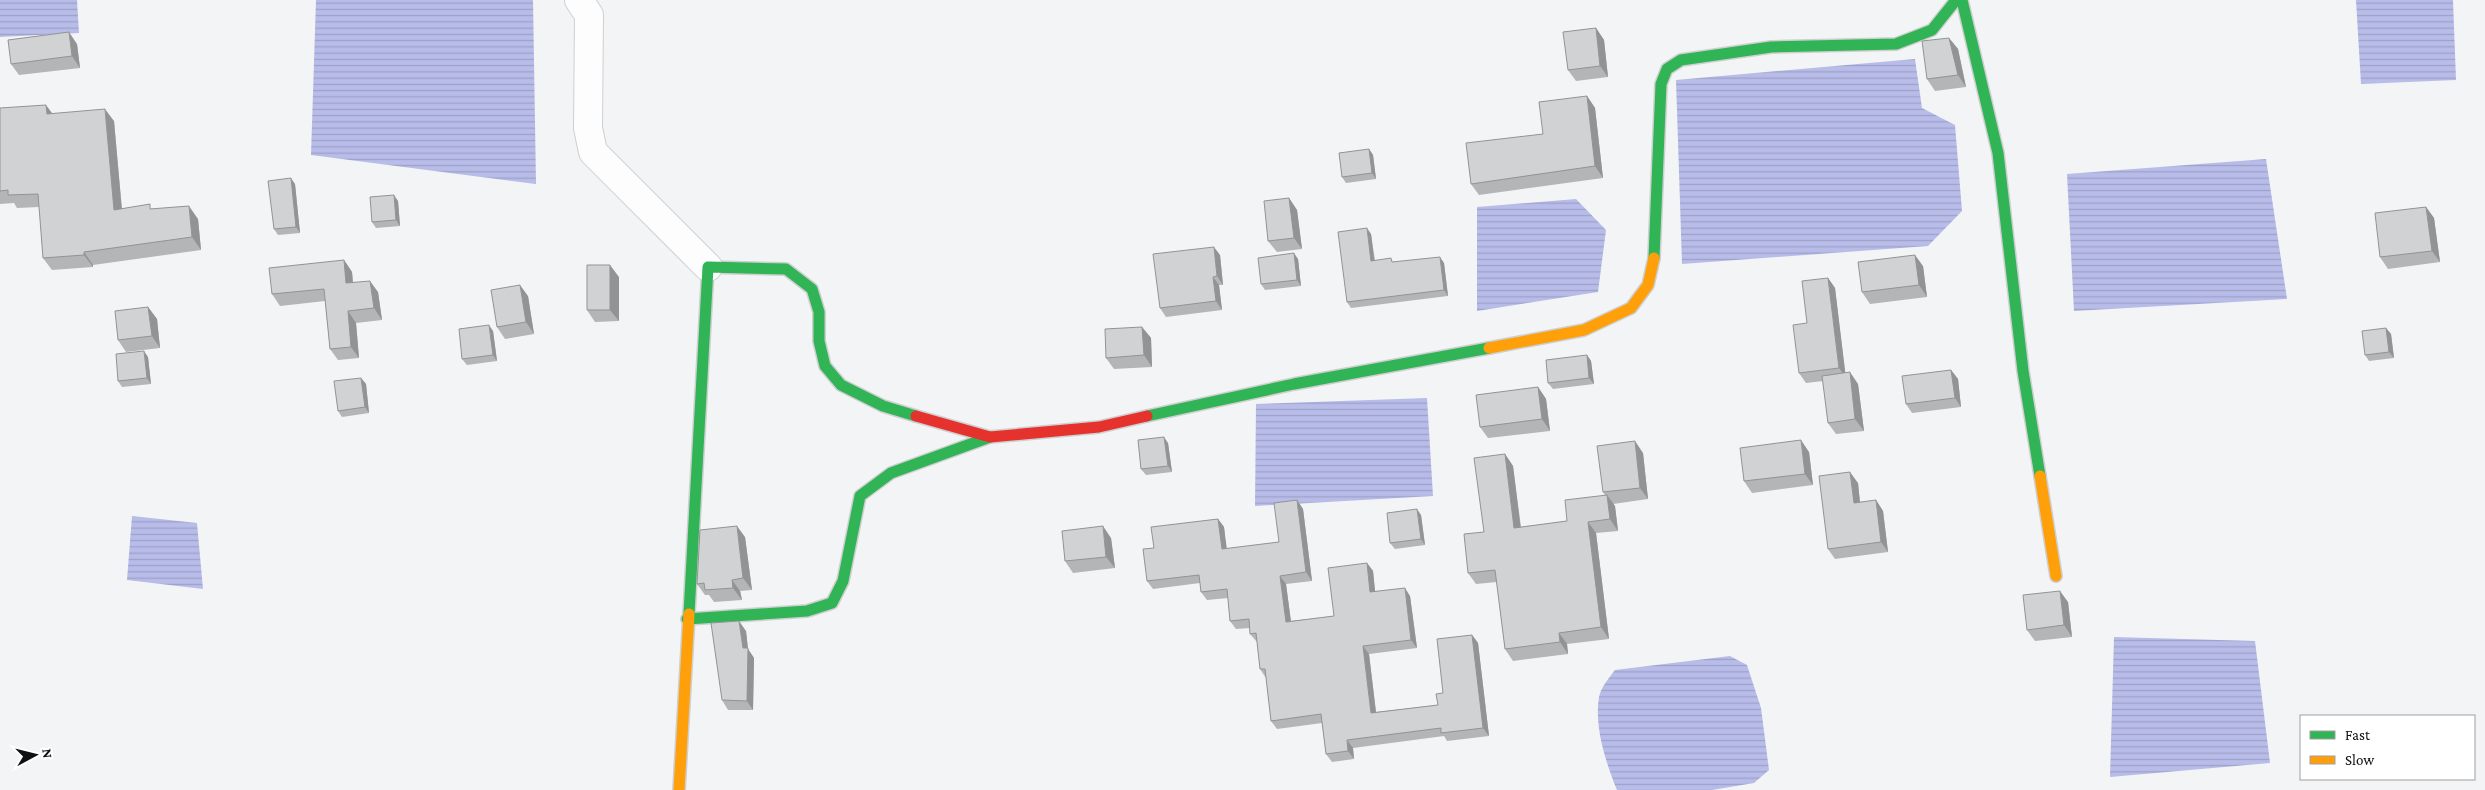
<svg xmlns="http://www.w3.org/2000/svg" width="2485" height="790" font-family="'Crimson Pro',serif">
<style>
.water{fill:url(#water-rules)}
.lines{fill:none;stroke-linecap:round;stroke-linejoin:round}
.street-casing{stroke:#cecfd0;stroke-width:30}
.fast-casing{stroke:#cecfd0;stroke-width:14}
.slow-casing{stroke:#cecfd0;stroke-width:14}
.jam-casing{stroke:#cecfd0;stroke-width:14}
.street{stroke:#fdfdfe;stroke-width:28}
.fast{stroke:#30b455;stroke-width:11}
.slow{stroke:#ff9f0a;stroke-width:11}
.jam{stroke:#e5322d;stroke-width:11}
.wall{fill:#b4b5b6}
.shaded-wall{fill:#929394}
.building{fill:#d1d2d4;stroke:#929394}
</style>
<defs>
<pattern id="water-rules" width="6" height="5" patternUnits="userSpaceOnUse" patternTransform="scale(1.25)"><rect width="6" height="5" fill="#b8bce9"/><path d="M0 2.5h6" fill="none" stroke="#9da1c7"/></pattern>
</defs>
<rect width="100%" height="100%" fill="#f3f4f6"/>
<path class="water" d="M 0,0 L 77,0 L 79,33 L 0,37 Z
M 316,0 L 533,0 L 536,184 L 311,155 Z
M 2356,0 L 2453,0 L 2456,80 L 2361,84 Z
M 1915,59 L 1922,108 L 1955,125 L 1962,211 L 1928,246 L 1682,264 L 1676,80 Z
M 2266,159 L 2287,299 L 2074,311 L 2067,174 Z
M 1576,199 L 1606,230 L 1598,292 L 1477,311 L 1477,207 Z
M 1427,398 L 1433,496 L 1255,506 L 1256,404 Z
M 132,516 L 197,523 L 203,589 L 127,580 Z
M 2114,637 L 2255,641 L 2270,763 L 2110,777 Z
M 1730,656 L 1747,665 L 1761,708 L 1769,770 L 1754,783 L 1712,790 L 1617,790 C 1606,763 1594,727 1599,697 C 1601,687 1609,678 1615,670 Z"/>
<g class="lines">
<defs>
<path id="street" d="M 579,0 L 589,15 L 588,128 L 593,152 L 708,267"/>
<path id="fast" d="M 1962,0 L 1998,153 L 2023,371 L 2040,476
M 1654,258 L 1661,84 L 1667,69 L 1681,60 L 1771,47 L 1896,44 L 1932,30 L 1956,0
M 1147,416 L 1294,384 L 1489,348
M 689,614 L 708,267 L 786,269 L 812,289 L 819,312 L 819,341 L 825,366 L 841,385 L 883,406 L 916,416
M 687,619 L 807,611 L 832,603 L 843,581 L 860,496 L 891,473 L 990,437"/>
<path id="slow" d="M 1489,348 L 1584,330 L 1631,308 L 1648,285 L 1654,258
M 2040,476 L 2056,576
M 679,790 L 689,614"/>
<path id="jam" d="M 916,416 L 990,437 L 1099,427 L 1147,416"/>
</defs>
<use href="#street" class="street-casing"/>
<use href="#fast" class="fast-casing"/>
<use href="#slow" class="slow-casing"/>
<use href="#jam" class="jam-casing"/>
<use href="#street" class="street"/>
<use href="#fast" class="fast"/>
<use href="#slow" class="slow"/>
<use href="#jam" class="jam"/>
</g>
<path class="wall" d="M 1596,28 L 1604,40 L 1608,77 L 1576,81 L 1568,70 Z
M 1949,38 L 1958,49 L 1966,87 L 1935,91 L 1927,79 Z
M 77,44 L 80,68 L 19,75 L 11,64 Z
M 1587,96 L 1595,108 L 1603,178 L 1479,195 L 1471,184 L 1543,134 Z
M 0,108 L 52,113 L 114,121 L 122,209 L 153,209 L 198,219 L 201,250 L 93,265 L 93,267 L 52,270 L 43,258 L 39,207 L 17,208 L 14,203 L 0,204 Z
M 1369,149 L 1373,155 L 1376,179 L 1346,183 L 1342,177 Z
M 295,184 L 300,233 L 278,235 L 274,229 Z
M 1289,198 L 1297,210 L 1302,249 L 1277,252 L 1268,241 Z
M 398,201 L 400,226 L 376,228 L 372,222 Z
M 2426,207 L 2434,218 L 2440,262 L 2388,269 L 2380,257 Z
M 1371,234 L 1375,260 L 1394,262 L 1444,263 L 1448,296 L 1351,308 L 1347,302 Z
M 1220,255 L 1223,285 L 1219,285 L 1222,310 L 1166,317 L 1160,308 Z
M 1298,259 L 1301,286 L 1265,290 L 1261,284 Z
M 344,260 L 352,272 L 353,283 L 378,292 L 382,320 L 356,323 L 359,358 L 338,360 L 330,349 L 325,301 L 280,306 L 272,294 Z
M 1923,266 L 1927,297 L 1870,304 L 1862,292 Z
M 619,277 L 619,321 L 595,322 L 587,310 Z
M 1828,278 L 1835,288 L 1845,373 L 1858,384 L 1864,431 L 1836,434 L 1828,423 L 1823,381 L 1806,383 L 1799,373 L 1807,323 Z
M 528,296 L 534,334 L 505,339 L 497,327 Z
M 148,307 L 157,319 L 160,348 L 126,352 L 118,340 Z
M 1142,327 L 1151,338 L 1152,367 L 1114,369 L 1106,358 Z
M 2386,328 L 2391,334 L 2394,358 L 2369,361 L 2365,355 Z
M 493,331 L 497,361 L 467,365 L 462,359 Z
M 1587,355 L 1591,361 L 1594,384 L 1553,389 L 1548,383 Z
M 148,357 L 151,384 L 122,387 L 118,381 Z
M 1951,370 L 1958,379 L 1961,407 L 1912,413 L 1906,404 Z
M 361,378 L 366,384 L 369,413 L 342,417 L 338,411 Z
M 1538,387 L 1546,399 L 1550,431 L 1488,438 L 1480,427 Z
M 1168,443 L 1172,472 L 1146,475 L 1141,469 Z
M 1809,452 L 1813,485 L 1752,493 L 1744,481 Z
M 1643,453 L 1648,499 L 1613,504 L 1615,506 L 1618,531 L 1596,533 L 1609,639 L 1567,644 L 1568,654 L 1513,661 L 1505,649 L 1497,582 L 1476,584 L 1468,573 L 1484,532 L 1505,454 L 1513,466 L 1521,527 L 1567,521 L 1605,495 L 1603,492 Z
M 1858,483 L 1860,502 L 1876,500 L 1883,511 L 1888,552 L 1835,559 L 1828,549 Z
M 1297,500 L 1303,509 L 1312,581 L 1286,584 L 1291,621 L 1334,616 L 1367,563 L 1373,571 L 1375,591 L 1410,596 L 1417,648 L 1369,654 L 1376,712 L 1438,705 L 1472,635 L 1478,643 L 1489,736 L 1447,741 L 1444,736 L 1353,748 L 1354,759 L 1332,762 L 1326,754 L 1322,723 L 1277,729 L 1271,721 L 1266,678 L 1260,669 L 1257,642 L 1250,634 L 1250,628 L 1236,629 L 1230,621 L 1228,598 L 1207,600 L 1201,592 L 1200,583 L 1153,589 L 1147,581 L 1154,548 L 1218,519 L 1224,527 L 1226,549 L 1279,542 Z
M 1421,515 L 1425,545 L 1395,549 L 1390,543 Z
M 745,537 L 752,590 L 740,591 L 742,600 L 714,602 L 709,595 L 705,595 L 697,584 Z
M 1111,538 L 1115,568 L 1073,573 L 1065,561 Z
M 2068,602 L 2072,637 L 2035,641 L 2027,630 Z
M 746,631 L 748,649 L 754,658 L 753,710 L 728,710 L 722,700 Z"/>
<path class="shaded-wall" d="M 1596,28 L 1604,40 L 1608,77 L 1600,66 Z
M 69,32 L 77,44 L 80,68 L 72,56 Z
M 1949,38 L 1958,49 L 1966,87 L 1958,75 Z
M 1587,96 L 1595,108 L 1603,178 L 1595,166 Z
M 46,105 L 55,117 L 47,114 Z
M 105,109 L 114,121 L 123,223 L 114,210 Z
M 1369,149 L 1373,155 L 1376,179 L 1372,173 Z
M 291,178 L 295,184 L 300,233 L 296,227 Z
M 394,195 L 398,201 L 400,226 L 396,220 Z
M 1289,198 L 1297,210 L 1302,249 L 1294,238 Z
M 189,206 L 198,219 L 201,250 L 192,237 Z
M 2426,207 L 2434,218 L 2440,262 L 2432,251 Z
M 1367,228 L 1371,234 L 1375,267 L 1371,261 Z
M 1214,247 L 1220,255 L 1223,285 L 1217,276 Z
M 84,252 L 93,265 L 93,267 L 84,255 Z
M 1294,253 L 1298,259 L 1301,286 L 1297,280 Z
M 1915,255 L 1923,266 L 1927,297 L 1919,285 Z
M 1440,257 L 1444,263 L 1448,296 L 1444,290 Z
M 344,260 L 352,272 L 354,295 L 346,283 Z
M 610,265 L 619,277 L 619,321 L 610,310 Z
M 1213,277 L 1219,285 L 1222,310 L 1216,301 Z
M 1828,278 L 1835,288 L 1846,378 L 1839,368 Z
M 370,281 L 378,292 L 382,320 L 374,308 Z
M 520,285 L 528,296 L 534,334 L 526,322 Z
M 148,307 L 157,319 L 160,348 L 152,336 Z
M 348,311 L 356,323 L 359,358 L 351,347 Z
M 489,325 L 493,331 L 497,361 L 493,355 Z
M 1142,327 L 1151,338 L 1152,367 L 1144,355 Z
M 2386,328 L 2391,334 L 2394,358 L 2389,352 Z
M 144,351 L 148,357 L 151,384 L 147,378 Z
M 1587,355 L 1591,361 L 1594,384 L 1589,378 Z
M 1951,370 L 1958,379 L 1961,407 L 1955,398 Z
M 1850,372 L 1858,384 L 1864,431 L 1855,419 Z
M 361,378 L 366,384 L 369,413 L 365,407 Z
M 1538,387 L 1546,399 L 1550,431 L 1542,419 Z
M 1164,437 L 1168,443 L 1172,472 L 1168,466 Z
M 1801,440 L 1809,452 L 1813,485 L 1805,474 Z
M 1635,441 L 1643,453 L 1648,499 L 1640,488 Z
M 1505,454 L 1513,466 L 1522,539 L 1514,528 Z
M 1850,472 L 1858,483 L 1861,513 L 1854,503 Z
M 1607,495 L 1615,506 L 1618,531 L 1610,519 Z
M 1297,500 L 1303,509 L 1312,581 L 1306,572 Z
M 1876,500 L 1883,511 L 1888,552 L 1881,542 Z
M 1417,509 L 1421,515 L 1425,545 L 1421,539 Z
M 1218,519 L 1224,527 L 1228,558 L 1222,549 Z
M 1588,522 L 1596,533 L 1609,639 L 1601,627 Z
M 737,526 L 745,537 L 752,590 L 743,578 Z
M 1103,526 L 1111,538 L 1115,568 L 1106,557 Z
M 1367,563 L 1373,571 L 1376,600 L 1370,592 Z
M 1280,576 L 1286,584 L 1292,630 L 1286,622 Z
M 732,580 L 740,591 L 742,600 L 733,588 Z
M 1405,588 L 1410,596 L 1417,648 L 1411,640 Z
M 2060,591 L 2068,602 L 2072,637 L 2064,625 Z
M 739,621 L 746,631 L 748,649 L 754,658 L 753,710 L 747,701 L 743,648 Z
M 1559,633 L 1567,644 L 1568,654 L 1560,642 Z
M 1472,635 L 1478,643 L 1489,736 L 1483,728 Z
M 1363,646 L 1369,654 L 1377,721 L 1371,713 Z
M 1347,740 L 1353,748 L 1354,759 L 1348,751 Z"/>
<path class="building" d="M 1596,28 L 1600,66 L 1568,70 L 1563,32 Z
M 69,32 L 72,56 L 11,64 L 8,40 Z
M 1949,38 L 1958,75 L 1927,79 L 1922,41 Z
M 1587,96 L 1595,166 L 1471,184 L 1466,143 L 1543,134 L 1539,102 Z
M 46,105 L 47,114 L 105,109 L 114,210 L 150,204 L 150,209 L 189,206 L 192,237 L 84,252 L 84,255 L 43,258 L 38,194 L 8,195 L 8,190 L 0,191 L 0,108 Z
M 1369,149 L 1372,173 L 1342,177 L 1339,153 Z
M 291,178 L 296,227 L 274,229 L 268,181 Z
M 394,195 L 396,220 L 372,222 L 370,197 Z
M 1289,198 L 1294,238 L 1268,241 L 1264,201 Z
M 2426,207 L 2432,251 L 2380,257 L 2375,213 Z
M 1367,228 L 1371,261 L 1391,258 L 1392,262 L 1440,257 L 1444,290 L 1347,302 L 1338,232 Z
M 1214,247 L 1217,276 L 1213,277 L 1216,301 L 1160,308 L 1153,254 Z
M 1294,253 L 1297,280 L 1261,284 L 1258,258 Z
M 1915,255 L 1919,285 L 1862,292 L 1858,262 Z
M 344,260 L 346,283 L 370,281 L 374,308 L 348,311 L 351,347 L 330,349 L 324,289 L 272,294 L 269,268 Z
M 587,265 L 610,265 L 610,310 L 587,310 Z
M 1828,278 L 1839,368 L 1799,373 L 1793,325 L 1807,323 L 1802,281 Z
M 520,285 L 526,322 L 497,327 L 491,290 Z
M 148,307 L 152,336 L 118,340 L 115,311 Z
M 489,325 L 493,355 L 462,359 L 459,329 Z
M 1142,327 L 1144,355 L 1106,358 L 1105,329 Z
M 2386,328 L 2389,352 L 2365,355 L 2362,331 Z
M 144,351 L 147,378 L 118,381 L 116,354 Z
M 1587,355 L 1589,378 L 1548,383 L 1546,360 Z
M 1951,370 L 1955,398 L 1906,404 L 1902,376 Z
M 1850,372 L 1855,419 L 1828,423 L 1822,376 Z
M 361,378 L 365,407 L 338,411 L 334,381 Z
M 1538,387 L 1542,419 L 1480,427 L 1476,395 Z
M 1164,437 L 1168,466 L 1141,469 L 1138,440 Z
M 1801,440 L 1805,474 L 1744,481 L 1740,448 Z
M 1635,441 L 1640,488 L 1603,492 L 1597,446 Z
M 1505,454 L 1514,528 L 1567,521 L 1565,500 L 1607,495 L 1610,519 L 1588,522 L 1601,627 L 1559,633 L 1560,642 L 1505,649 L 1495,570 L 1468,573 L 1464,534 L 1484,532 L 1474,458 Z
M 1850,472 L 1854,503 L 1876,500 L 1881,542 L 1828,549 L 1819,476 Z
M 1297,500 L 1306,572 L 1280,576 L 1286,622 L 1334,616 L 1328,568 L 1367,563 L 1370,592 L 1405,588 L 1411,640 L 1363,646 L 1371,713 L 1438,705 L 1436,694 L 1443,693 L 1437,639 L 1472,635 L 1483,728 L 1441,733 L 1441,728 L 1347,740 L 1348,751 L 1326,754 L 1321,714 L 1271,721 L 1265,669 L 1260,669 L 1256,633 L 1250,634 L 1249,619 L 1230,621 L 1227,589 L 1201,592 L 1199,575 L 1147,581 L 1143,549 L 1154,548 L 1151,527 L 1218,519 L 1222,549 L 1279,542 L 1274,503 Z
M 1417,509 L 1421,539 L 1390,543 L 1387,513 Z
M 737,526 L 743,578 L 732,580 L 733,588 L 705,590 L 704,583 L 697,584 L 700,530 Z
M 1103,526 L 1106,557 L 1065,561 L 1062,531 Z
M 2060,591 L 2064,625 L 2027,630 L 2023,595 Z
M 739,621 L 743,648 L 748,648 L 747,701 L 722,700 L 711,623 Z"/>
<rect x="2300" y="715" width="175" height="65" fill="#ffffff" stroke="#9f9fa0"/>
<rect x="2310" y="731" width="25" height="8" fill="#30b455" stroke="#9f9fa0"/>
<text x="2345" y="740" font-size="15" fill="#0f1011">Fast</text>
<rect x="2310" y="756" width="25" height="8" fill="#ff9f0a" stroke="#9f9fa0"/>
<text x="2345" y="765" font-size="15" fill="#0f1011">Slow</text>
<g transform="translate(35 755) rotate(83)" stroke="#ffffff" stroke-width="4" paint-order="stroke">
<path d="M0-4L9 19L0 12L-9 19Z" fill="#0f1011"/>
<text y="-8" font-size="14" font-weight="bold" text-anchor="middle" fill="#0f1011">N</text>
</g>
</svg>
